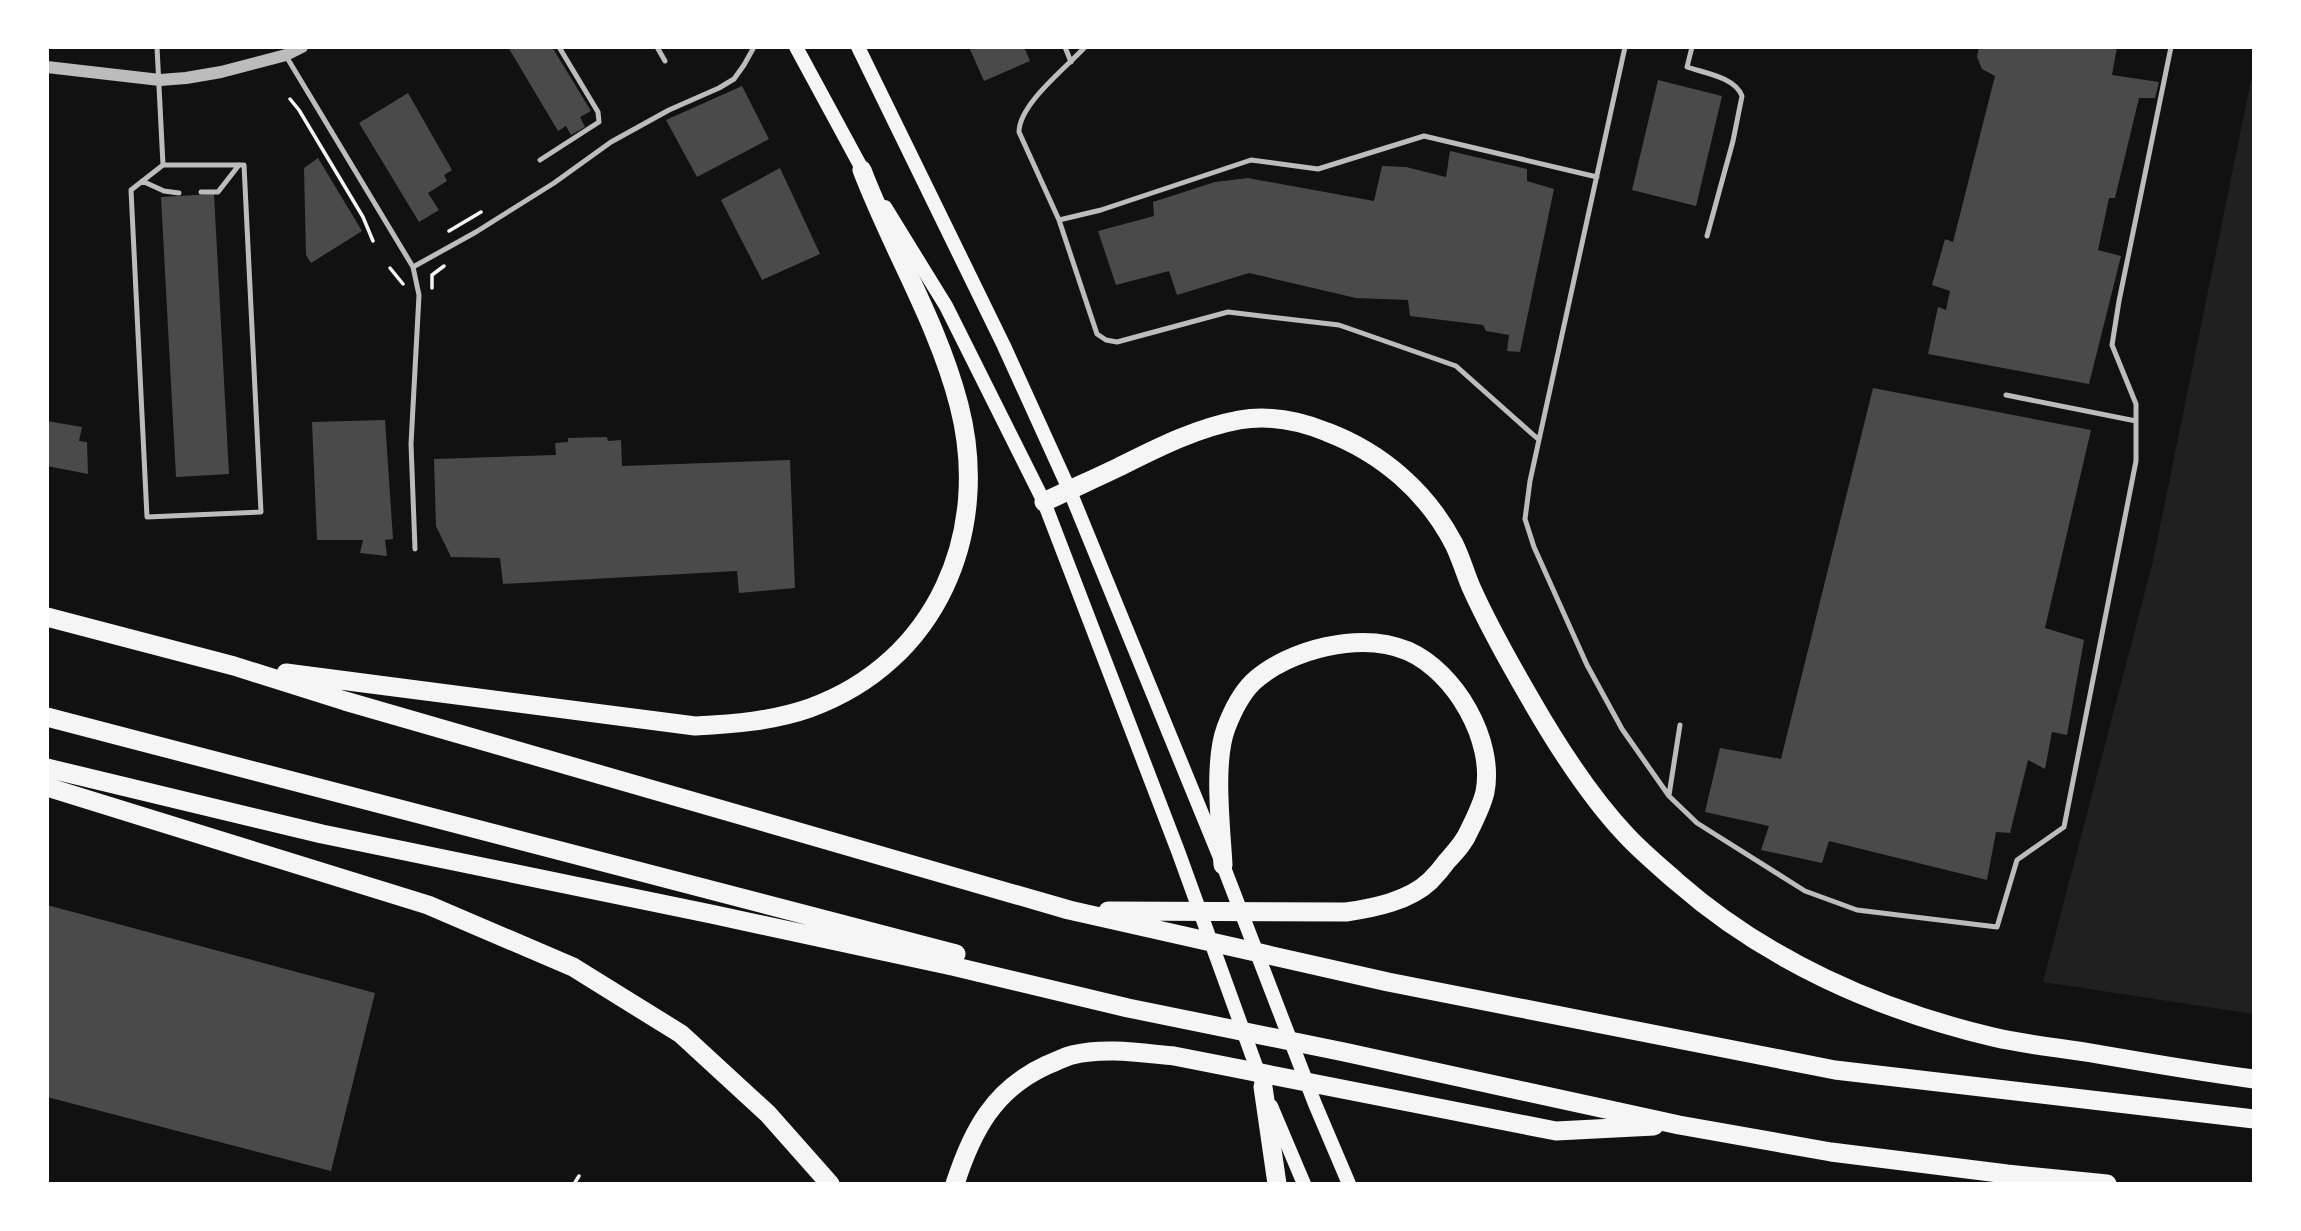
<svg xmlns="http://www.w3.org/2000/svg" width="2301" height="1231" font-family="Rubik,sans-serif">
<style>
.green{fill:#202020}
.building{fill:#4a4a4a}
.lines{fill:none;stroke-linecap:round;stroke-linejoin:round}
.path{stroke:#f5f5f5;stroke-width:3.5}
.service{stroke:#bcbcbc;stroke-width:5}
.tertiary{stroke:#bcbcbc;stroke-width:12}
.secondary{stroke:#f5f5f5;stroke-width:14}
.motorway{stroke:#f5f5f5;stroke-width:19}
</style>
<rect width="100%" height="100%" fill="#111"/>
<path class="green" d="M 2254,66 L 2254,1014 L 2043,982 L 2153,561 Z"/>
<path class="building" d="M 508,47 L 552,47 L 591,111 L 580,117 L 585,127 L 571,135 L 566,126 L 558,131 Z
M 969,47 L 1024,47 L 1030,61 L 984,81 Z
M 1979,47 L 2117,47 L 2112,75 L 2159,82 L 2155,98 L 2139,98 L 2115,198 L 2109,198 L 2098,250 L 2121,256 L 2089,384 L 1928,354 L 1938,307 L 1946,310 L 1950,291 L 1932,285 L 1945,239 L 1953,242 L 1995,76 L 1982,69 L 1977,57 Z
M 1658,80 L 1722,96 L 1696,206 L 1632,190 Z
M 742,86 L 769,139 L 697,177 L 666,120 Z
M 408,93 L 452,170 L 444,175 L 447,181 L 428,193 L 439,210 L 419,222 L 359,123 Z
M 1450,151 L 1527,169 L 1527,181 L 1554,189 L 1520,352 L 1507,351 L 1509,335 L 1486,331 L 1483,325 L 1410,316 L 1408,300 L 1356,298 L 1249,273 L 1177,295 L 1169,271 L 1116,285 L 1098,231 L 1154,216 L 1153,202 L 1215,182 L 1248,178 L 1374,201 L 1382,166 L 1406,167 L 1446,177 Z
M 318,158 L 362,231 L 311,263 L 306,255 L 304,168 Z
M 780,168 L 820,254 L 762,280 L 721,200 Z
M 214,194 L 229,474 L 176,477 L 161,197 Z
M 1873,388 L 2091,430 L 2045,628 L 2084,640 L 2067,735 L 2052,732 L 2045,769 L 2028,760 L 2010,833 L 1996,832 L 1987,880 L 1829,841 L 1822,863 L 1761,850 L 1769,826 L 1705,812 L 1720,748 L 1781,759 Z
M 385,420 L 393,539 L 385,540 L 387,556 L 360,553 L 363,540 L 317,540 L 312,422 Z
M 47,421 L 82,427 L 79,441 L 87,442 L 88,474 L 47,466 Z
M 607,437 L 608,441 L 621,440 L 622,466 L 790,460 L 795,588 L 739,593 L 737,571 L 503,584 L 500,558 L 451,557 L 436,526 L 434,459 L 556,455 L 555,443 L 568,442 L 568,438 Z
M 47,905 L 375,993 L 331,1171 L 47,1097 Z"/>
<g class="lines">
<path class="path" d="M 290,99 L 299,110 L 363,217 L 373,241
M 449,231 L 481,212
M 390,268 L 403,284
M 432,288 L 432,275 L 444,266
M 574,1184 L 579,1176"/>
<path class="service" d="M 157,47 L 163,165 L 244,165 L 261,512 L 147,517 L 131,190 L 163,165
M 657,47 L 665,61
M 1065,47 L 1071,62
M 1625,47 L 1530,481 L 1525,519 L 1534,547 L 1587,665 L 1622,729 L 1669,796 L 1697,823 L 1805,891 L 1857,910 L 1997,927 L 2017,860 L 2064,827 L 2136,461 L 2136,404 L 2112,345 L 2119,301 L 2171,47
M 1692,47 L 1687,67 C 1704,73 1735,77 1742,96 L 1733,141 L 1707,236
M 286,56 L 413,267 L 419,295 L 411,444 L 415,549
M 540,160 L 599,122 L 598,112 L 559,47
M 142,181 L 164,191 L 179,193
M 201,192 L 218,192 L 239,165
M 1059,220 L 1019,132 C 1019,104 1066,68 1085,47
M 413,267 L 476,232 L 554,183 L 611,142 L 669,110 L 719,88 L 734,79 L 744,65 L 754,47
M 2006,395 L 2136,421
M 1538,439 L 1456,366 L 1339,325 L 1228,312 L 1117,342 L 1106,340 L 1097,334 L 1059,220 L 1101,210 L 1251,160 L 1318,169 L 1424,136 L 1597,177
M 1669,795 L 1680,725"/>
<path class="tertiary" d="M 47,67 L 160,80 L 186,78 L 221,72 L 286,55 L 302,47"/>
<path class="secondary" d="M 796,47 L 867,178
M 858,47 L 1004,346 L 1069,489 L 1223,865 L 1315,1104 L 1349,1184
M 885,207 L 946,306 L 1044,502 L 1178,851 L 1261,1080
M 1271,1106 L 1304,1184"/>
<path class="motorway" d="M 1044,502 C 1069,490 1094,479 1119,467 C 1157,448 1196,428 1239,420 C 1268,415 1300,421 1327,432 C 1382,453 1427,492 1454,544 C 1461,558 1465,573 1471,587 C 1488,625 1510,664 1531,700 C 1558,747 1589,796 1627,836 C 1642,852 1660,867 1677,882 C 1766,960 1878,1010 1993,1037 C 2027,1045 2062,1048 2097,1054 C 2149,1063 2201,1072 2254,1079
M 47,617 L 234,666 L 345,701 L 1069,910 L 1388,982 L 1835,1070 L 2254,1119
M 286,673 L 695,726 C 734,724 773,721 810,708 C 937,662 992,532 959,405 C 938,323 892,249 862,170
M 47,717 L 956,954
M 47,768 L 322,834 L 711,914 L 952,966 L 1128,1008 L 1344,1052 L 1679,1125 L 1831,1152 L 2007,1174 L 2107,1184
M 47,787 L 428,905 L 573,967 L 681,1034 L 768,1114 L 830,1184
M 1108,911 L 1346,912 C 1374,908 1409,901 1430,881 C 1436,875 1442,868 1447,861 C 1456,851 1464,843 1469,831 C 1475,819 1482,805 1485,792 C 1495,740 1455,672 1408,651 C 1361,631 1289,649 1253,682 C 1241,694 1232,712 1226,728 C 1213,762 1221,828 1223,865
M 1263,1087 L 1277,1184
M 955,1184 C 972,1131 994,1089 1047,1065 C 1055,1062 1064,1057 1072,1055 C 1105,1047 1141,1053 1174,1056 L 1556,1131 L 1654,1126"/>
</g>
<rect width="2301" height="1231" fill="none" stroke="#ffffff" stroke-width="98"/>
</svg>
